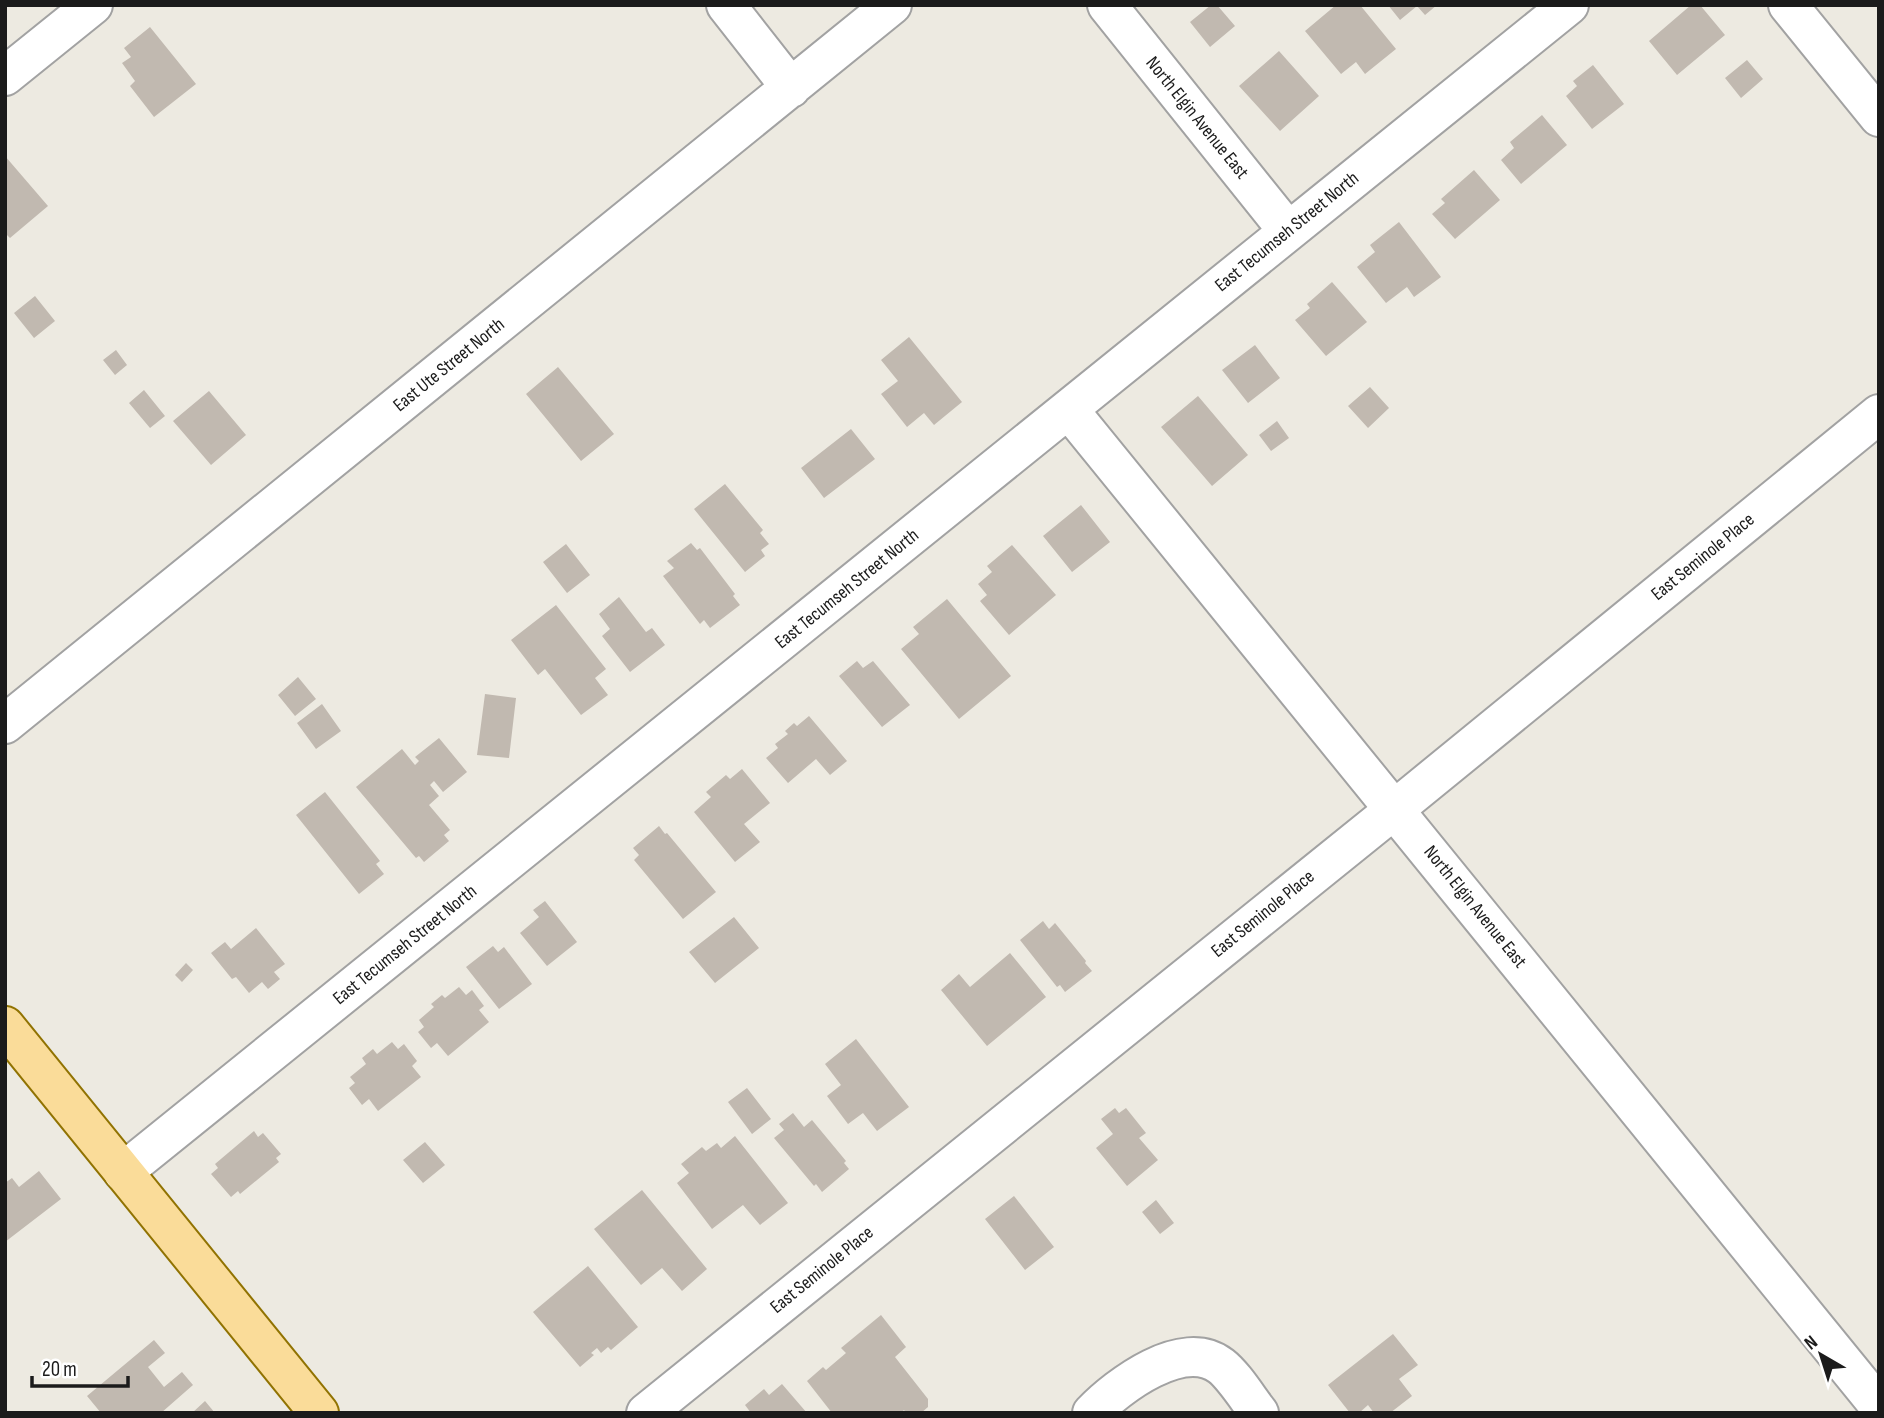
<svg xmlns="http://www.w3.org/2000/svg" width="1884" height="1418" font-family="'Sofia Sans Condensed',sans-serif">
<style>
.building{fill:#c1b9b0}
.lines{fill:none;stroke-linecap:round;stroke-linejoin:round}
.minor-casing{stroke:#a2a2a2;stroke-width:42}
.major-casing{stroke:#917302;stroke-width:42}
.minor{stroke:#fff;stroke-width:38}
.major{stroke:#fadc99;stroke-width:38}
.labels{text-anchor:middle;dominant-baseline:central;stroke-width:6;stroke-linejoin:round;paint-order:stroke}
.street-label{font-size:19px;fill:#1b1b1b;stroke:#fff}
</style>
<rect width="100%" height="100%" fill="#edeae1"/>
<path class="building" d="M 1211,5 L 1217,5 L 1235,26 L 1210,47 L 1190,22 Z
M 1336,5 L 1360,5 L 1396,49 L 1365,74 L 1356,62 L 1341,74 L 1305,31 Z
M 1388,5 L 1437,5 L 1425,15 L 1417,6 L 1400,20 Z
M 1691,5 L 1700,5 L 1725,35 L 1677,75 L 1649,41 Z
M 150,27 L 196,84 L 154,117 L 130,86 L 135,81 L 122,63 L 131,57 L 124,48 Z
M 1279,51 L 1319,96 L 1280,131 L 1239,86 Z
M 1747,60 L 1763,79 L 1741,98 L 1725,78 Z
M 1593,65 L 1624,104 L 1592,129 L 1566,96 L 1577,86 L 1573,81 Z
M 1542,115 L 1567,145 L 1521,184 L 1501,160 L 1514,148 L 1510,142 Z
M 5,156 L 48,206 L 10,238 L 5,233 Z
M 1474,170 L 1500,200 L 1455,239 L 1432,214 L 1445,203 L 1441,199 Z
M 1399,222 L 1441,277 L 1414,297 L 1407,287 L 1386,303 L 1357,267 L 1375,252 L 1370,245 Z
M 1332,282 L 1367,322 L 1326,356 L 1295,320 L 1310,308 L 1307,304 Z
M 35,296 L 55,321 L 34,338 L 14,313 Z
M 909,337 L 962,402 L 934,425 L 924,413 L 907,427 L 881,394 L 898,381 L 881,360 Z
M 1255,345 L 1280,378 L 1248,403 L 1222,370 Z
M 116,350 L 127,365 L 115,375 L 103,360 Z
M 558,367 L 614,434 L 581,461 L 526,394 Z
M 1370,387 L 1389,408 L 1368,428 L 1348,406 Z
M 144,390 L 165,416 L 150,428 L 129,403 Z
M 209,391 L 246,435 L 211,465 L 173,421 Z
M 1198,396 L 1248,455 L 1212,486 L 1161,427 Z
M 1277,421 L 1289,438 L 1271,451 L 1259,435 Z
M 851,429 L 875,459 L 824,498 L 801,468 Z
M 725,484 L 763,530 L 760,533 L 769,544 L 761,550 L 765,556 L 745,572 L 694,509 Z
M 1081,505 L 1110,542 L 1072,572 L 1043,536 Z
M 691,543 L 697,550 L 700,548 L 735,594 L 733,596 L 740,605 L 710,628 L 704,620 L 700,624 L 663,576 L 674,568 L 667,561 Z
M 566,544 L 590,575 L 567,593 L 543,562 Z
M 1012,545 L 1056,595 L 1009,635 L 980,601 L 987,595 L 978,584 L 992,572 L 987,566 Z
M 619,597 L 646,632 L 652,628 L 665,645 L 630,672 L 602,636 L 610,629 L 599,614 Z
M 947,599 L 1011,676 L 959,719 L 901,649 L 919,634 L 913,627 Z
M 556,605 L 606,669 L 595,678 L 608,695 L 581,715 L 545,669 L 538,675 L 511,640 Z
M 857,661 L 863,668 L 873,661 L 910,705 L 882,727 L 839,676 Z
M 298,677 L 316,699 L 295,716 L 278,695 Z
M 485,694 L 516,698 L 509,758 L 477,755 Z
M 322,704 L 341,731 L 316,749 L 297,723 Z
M 809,716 L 847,761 L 830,775 L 816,759 L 788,783 L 766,758 L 778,748 L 775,744 L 788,734 L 785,731 L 794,723 L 797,726 Z
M 439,738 L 467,772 L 443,792 L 434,781 L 430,785 L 439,796 L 429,805 L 450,830 L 444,835 L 449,841 L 424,862 L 419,856 L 416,858 L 356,787 L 402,749 L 415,765 L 419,761 L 415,757 Z
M 742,769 L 770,803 L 744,824 L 760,842 L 735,862 L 694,812 L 711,797 L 706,792 L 726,775 L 730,779 Z
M 325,792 L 380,861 L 376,864 L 384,874 L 359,894 L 296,815 Z
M 659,826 L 665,834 L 667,833 L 716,892 L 683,919 L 634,860 L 639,855 L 633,848 Z
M 545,901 L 577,942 L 547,966 L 520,933 L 539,917 L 533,910 Z
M 734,917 L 759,948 L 715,983 L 689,952 Z
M 1043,921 L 1049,929 L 1055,923 L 1086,961 L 1085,963 L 1092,971 L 1065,992 L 1060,985 L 1057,987 L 1020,940 Z
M 256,928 L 285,964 L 274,972 L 280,979 L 268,989 L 262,982 L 249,993 L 236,977 L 232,979 L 211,953 L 225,942 L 231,949 Z
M 493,946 L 498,952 L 504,947 L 532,984 L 499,1009 L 466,967 Z
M 1010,953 L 1046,997 L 987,1046 L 941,990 L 959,974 L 970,987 Z
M 186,963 L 193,970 L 182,982 L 175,975 Z
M 459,987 L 466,995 L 472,990 L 484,1006 L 479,1010 L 489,1022 L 448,1056 L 437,1043 L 431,1048 L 418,1032 L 424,1027 L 419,1020 L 434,1007 L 431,1004 L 442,995 L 445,998 Z
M 856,1039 L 909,1107 L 877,1131 L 863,1113 L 848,1124 L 827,1096 L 841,1085 L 825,1064 Z
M 392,1042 L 398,1049 L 404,1044 L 417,1061 L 412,1066 L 421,1077 L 378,1111 L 369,1099 L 362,1105 L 349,1088 L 355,1083 L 350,1077 L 366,1064 L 362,1058 L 373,1049 L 377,1054 Z
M 747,1088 L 771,1119 L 752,1134 L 728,1102 Z
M 1115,1108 L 1119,1113 L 1126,1108 L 1146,1133 L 1139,1138 L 1158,1160 L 1127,1186 L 1096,1148 L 1113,1134 L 1101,1119 Z
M 793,1113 L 804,1127 L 812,1120 L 846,1161 L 844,1163 L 849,1169 L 822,1192 L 816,1184 L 814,1186 L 774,1138 L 784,1130 L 779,1124 Z
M 254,1131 L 258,1137 L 263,1133 L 281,1154 L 276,1158 L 279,1162 L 240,1194 L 238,1191 L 231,1197 L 211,1174 L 218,1168 L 215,1164 Z
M 735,1136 L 788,1203 L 760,1225 L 743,1205 L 712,1229 L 677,1183 L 689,1173 L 681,1164 L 702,1147 L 706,1151 L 717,1143 L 721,1148 Z
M 425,1142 L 445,1165 L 423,1183 L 403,1160 Z
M 39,1171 L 61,1199 L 5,1242 L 5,1183 L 12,1178 L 19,1187 Z
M 642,1190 L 707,1269 L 682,1291 L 662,1268 L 641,1285 L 594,1229 Z
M 1014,1196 L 1054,1247 L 1025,1270 L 985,1219 Z
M 1156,1200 L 1174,1223 L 1160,1234 L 1142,1212 Z
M 588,1266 L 638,1327 L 611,1350 L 608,1347 L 601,1353 L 597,1348 L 591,1353 L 594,1355 L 580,1367 L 533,1312 Z
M 881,1315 L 906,1347 L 895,1357 L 928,1399 L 928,1407 L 921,1413 L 906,1413 L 904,1410 L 901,1413 L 832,1413 L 807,1381 L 823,1367 L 826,1370 L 846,1353 L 841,1348 Z
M 1393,1334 L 1418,1365 L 1399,1379 L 1412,1396 L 1390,1413 L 1374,1413 L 1368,1405 L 1359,1413 L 1350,1413 L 1328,1385 Z
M 154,1340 L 165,1353 L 148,1367 L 164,1387 L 182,1372 L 193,1385 L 161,1413 L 101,1413 L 87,1396 Z
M 782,1384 L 807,1413 L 751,1413 L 745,1405 L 764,1389 L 769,1395 Z
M 205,1401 L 215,1413 L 192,1413 Z"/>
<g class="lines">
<defs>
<path id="minor" d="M 726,5 L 791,88
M 1107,5 L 1288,231
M 1788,5 L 1879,117
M 5,76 L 93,5
M 1069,410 L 1879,1406
M 5,724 L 892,5
M 123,1172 L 1569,5
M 646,1413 L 1395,809 L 1879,414
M 1092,1413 C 1118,1386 1183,1337 1221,1366 C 1234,1376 1248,1399 1259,1413"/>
<path id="major" d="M 5,1026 L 319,1413"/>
</defs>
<use href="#minor" class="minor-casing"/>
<use href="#major" class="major-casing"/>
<use href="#minor" class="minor"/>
<use href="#major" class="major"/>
</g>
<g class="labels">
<g class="street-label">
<text transform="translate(1197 118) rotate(51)">North Elgin Avenue East</text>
<text transform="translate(1287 232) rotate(-39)">East Tecumseh Street North</text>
<text transform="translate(449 365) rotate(-39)">East Ute Street North</text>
<text transform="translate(1703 557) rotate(-39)">East Seminole Place</text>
<text transform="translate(847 589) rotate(-39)">East Tecumseh Street North</text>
<text transform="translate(1475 907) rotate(51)">North Elgin Avenue East</text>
<text transform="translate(1263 914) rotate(-39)">East Seminole Place</text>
<text transform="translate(405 945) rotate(-39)">East Tecumseh Street North</text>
<text transform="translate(822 1270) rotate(-39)">East Seminole Place</text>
</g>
</g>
<rect width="1884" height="1418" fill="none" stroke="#1b1b1b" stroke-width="14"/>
<g transform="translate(1821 1355) rotate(321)" stroke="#ffffff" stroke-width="5" paint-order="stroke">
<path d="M0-5L12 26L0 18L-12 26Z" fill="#1b1b1b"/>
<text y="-10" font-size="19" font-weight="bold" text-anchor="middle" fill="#1b1b1b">N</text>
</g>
<path d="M32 1376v10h96v-10" fill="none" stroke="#1b1b1b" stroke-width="3.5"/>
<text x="42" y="1376" font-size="21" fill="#1b1b1b" stroke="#ffffff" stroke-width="5" paint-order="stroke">20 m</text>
</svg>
